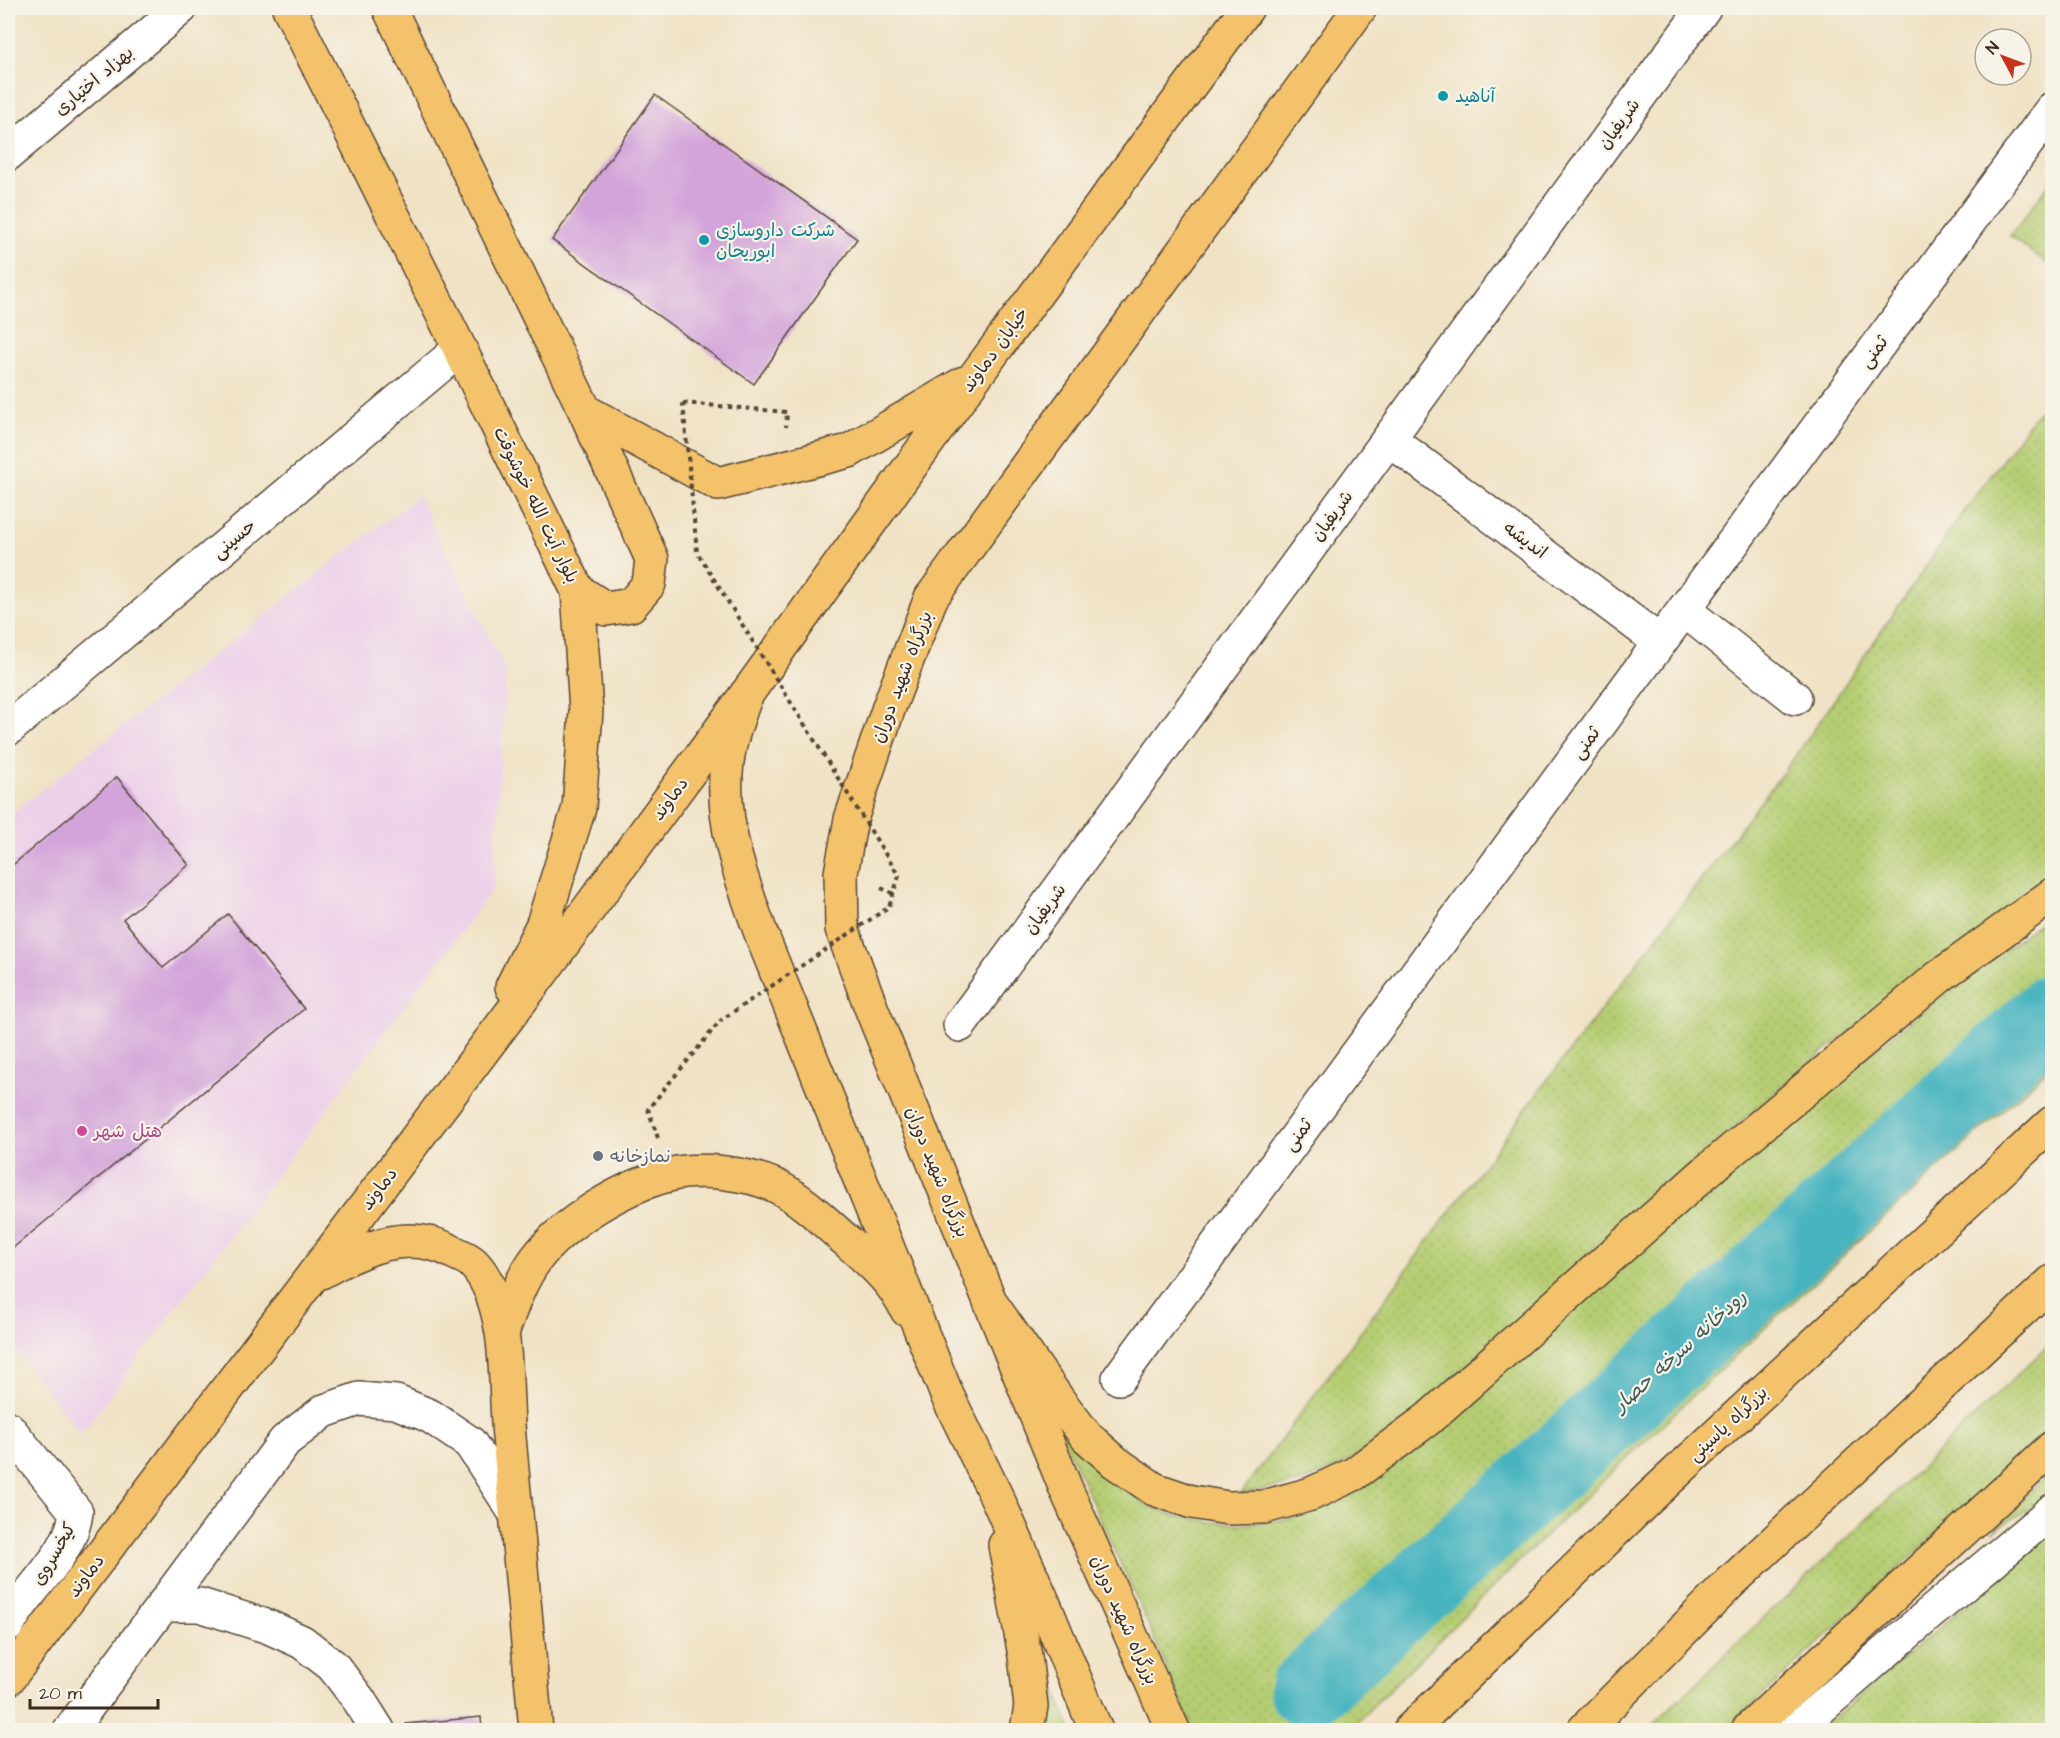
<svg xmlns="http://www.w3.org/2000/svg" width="2060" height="1738" font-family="'Architects Daughter','Playpen Sans Arabic',sans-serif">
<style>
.built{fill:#edd1e9}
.park{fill:url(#park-dots);stroke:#787c48;stroke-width:1.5}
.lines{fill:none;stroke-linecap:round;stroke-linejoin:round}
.river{stroke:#46b4c0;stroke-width:76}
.building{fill:#d3a4da}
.minor-casing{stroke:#564637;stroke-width:36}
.major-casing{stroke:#564637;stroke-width:36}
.highway-casing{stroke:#564637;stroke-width:36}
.path{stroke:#564637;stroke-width:4;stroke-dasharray:4.5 4.5;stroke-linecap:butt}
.minor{stroke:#fff;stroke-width:33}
.major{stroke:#f3c26a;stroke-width:33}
.highway{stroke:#f3c26a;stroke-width:33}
.path-bridge{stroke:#564637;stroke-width:4;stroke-dasharray:4.5 4.5;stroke-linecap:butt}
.culture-dot{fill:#0f9aa8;stroke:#f7f3e8;stroke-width:2}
.hotel-dot{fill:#d1479c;stroke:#f7f3e8;stroke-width:2}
.worship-dot{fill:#6b7280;stroke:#f7f3e8;stroke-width:2}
.labels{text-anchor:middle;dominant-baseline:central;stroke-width:4.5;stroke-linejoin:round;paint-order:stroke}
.street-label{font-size:18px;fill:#3b2a1e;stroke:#f7f3e8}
.culture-label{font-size:18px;fill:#0d838f;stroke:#f7f3e8;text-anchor:start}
.hotel-label{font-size:18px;fill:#b23c85;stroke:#f7f3e8;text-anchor:start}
.worship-label{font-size:18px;fill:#5b616d;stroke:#f7f3e8;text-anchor:start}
.water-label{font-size:20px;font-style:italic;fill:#3f5a57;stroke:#f7f3e8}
</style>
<defs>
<pattern id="park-dots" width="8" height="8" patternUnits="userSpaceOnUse" patternTransform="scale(1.5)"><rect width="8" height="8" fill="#b5cd72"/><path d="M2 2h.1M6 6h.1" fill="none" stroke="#9db062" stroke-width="1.8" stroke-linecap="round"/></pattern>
</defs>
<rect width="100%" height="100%" fill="#f7f3e8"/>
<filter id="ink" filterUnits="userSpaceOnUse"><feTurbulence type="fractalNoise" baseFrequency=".0167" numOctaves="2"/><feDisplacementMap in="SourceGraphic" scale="12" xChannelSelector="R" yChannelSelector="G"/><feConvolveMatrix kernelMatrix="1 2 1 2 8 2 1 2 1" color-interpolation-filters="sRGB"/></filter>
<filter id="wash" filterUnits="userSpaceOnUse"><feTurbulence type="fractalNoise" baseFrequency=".008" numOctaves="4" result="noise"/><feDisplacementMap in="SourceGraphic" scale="24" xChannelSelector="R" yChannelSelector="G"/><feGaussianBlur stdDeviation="1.35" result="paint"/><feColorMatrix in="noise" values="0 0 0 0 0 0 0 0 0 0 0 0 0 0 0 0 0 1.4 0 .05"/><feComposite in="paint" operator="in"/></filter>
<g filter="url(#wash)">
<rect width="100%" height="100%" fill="#f0e2c5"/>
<path class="built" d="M 418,496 L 506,671 L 493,889 L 81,1434 L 8,1340 L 8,816 Z"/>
<path class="park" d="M 2052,180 L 2052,267 L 2010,236 Z
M 2052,393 L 2052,877 L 1807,1065 L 1654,1196 L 1414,1414 L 1341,1466 L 1303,1482 L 1241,1494 L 1542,1087 L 1798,753 L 1950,531 Z
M 2052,914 L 2052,1066 C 1812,1281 1576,1501 1349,1730 L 1193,1730 L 1149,1626 L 1049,1407 L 1099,1466 L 1142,1502 L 1170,1514 L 1211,1522 L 1246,1524 L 1288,1519 L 1326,1508 L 1365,1486 L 1409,1454 L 1601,1279 L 1919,1013 Z
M 2052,1342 L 2052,1426 L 1725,1730 L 1647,1730 Z
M 2052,1470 L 2052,1491 L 2039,1503 L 1992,1531 Z
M 2052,1532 L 2052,1730 L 1810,1730 L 1830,1721 Z
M 1033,1630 L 1071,1730 L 1048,1730 L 1050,1702 Z"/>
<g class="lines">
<path class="river" d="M 1307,1690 L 2052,1012"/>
</g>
<g id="blocks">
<path class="building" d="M 655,95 L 857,239 L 754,384 L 552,240 Z
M 117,777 L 189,865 L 123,919 L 163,968 L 228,914 L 304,1009 L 8,1252 L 8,869 Z
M 481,1717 L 482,1730 L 406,1730 L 406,1724 Z"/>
</g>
</g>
<g filter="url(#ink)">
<use href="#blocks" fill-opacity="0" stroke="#564637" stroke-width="1.5"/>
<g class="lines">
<defs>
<path id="minor" d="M 8,154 L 181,8
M 1389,439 L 1660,642
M 1684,610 L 1795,698
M 8,729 L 460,349
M 960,1025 L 1704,8
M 1119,1378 L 2052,109
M 8,1428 L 76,1512 C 72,1555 26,1589 8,1625
M 164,1605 L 200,1605 L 269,1627 L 302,1642 L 333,1666 L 359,1700 L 378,1730
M 70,1730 L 285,1441 L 324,1411 L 359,1399 L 396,1402 L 430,1416 L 470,1443 L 516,1514
M 1795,1730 L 1928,1615 L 2052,1511"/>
<path id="major" d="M 289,8 L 460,349 L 578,591 L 586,711 L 579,808 L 543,924 L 512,987
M 389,8 L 585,411 L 718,484 L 849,451 L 964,383
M 578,591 L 606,609 L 631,605 L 649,584 L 652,559 L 585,411
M 931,598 L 1360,8
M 321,1272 C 362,1249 407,1227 453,1252 C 459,1255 468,1258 473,1263 C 490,1280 498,1309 502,1333 C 507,1367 506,1403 509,1437 C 518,1535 527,1633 536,1730
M 502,1333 C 511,1308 520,1281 536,1259 C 564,1222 624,1186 669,1175 C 699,1167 747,1173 776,1186 C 800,1198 821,1218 841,1236 C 865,1257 894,1281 907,1310
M 8,1679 L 543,971 L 746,695 L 974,378 L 1247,8"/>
<path id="highway" d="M 931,598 L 889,707 L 851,819 L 841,873 L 842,929 L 872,1010 L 1066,1489 L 1173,1730
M 746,695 C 738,717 730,739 727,762 C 720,825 741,878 762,936 L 947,1395 L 999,1502 L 1044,1604 L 1096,1730
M 990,1302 L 1059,1401 L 1087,1437 L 1115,1462 L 1154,1489 L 1192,1502 L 1228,1508 L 1264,1507 L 1311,1494 L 1354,1474 L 1428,1419 L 1707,1171 L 1940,976 L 2052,895
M 1005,1545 L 1025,1656 L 1031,1706 L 1027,1730
M 1410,1730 L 1650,1497 L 2052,1123
M 1584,1730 L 1731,1582 L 2052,1282
M 1748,1730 L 2052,1448"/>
</defs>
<use href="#minor" class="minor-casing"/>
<use href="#major" class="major-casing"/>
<use href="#highway" class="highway-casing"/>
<path class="path" d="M 683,403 L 787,412 L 786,427
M 881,888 L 894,894
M 658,1138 L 648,1109 L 721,1020"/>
<use href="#minor" class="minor"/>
<use href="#major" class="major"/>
<use href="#highway" class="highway"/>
<path class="path-bridge" d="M 683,403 L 697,552 L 899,876 L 889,907 L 721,1020"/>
</g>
</g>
<g class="culture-dot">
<circle cx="1443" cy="96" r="6"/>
<circle cx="704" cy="240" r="6"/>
</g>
<circle class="hotel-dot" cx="82" cy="1131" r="6"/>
<circle class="worship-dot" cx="598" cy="1156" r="6"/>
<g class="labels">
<g class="street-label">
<text transform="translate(94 81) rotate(-40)">بهزاد اختیاری</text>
<text transform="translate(1619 124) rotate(-54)">شریفیان</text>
<text transform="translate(995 350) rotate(-54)">خیابان دماوند</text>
<text transform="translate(1874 352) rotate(-54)">ثمنی</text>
<text transform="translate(536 505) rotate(64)">بلوار آیت الله خوشوقت</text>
<text transform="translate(1332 516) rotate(-54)">شریفیان</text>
<text transform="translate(234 539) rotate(-40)">حسینی</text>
<text transform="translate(1525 540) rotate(37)">اندیشه</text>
<text transform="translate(902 677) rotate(-69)">بزرگراه شهید دوران</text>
<text transform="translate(1586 743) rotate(-54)">ثمنی</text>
<text transform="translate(670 799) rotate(-54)">دماوند</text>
<text transform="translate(1045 909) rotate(-54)">شریفیان</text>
<text transform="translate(1298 1135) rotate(-54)">ثمنی</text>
<text transform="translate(937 1172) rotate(68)">بزرگراه شهید دوران</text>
<text transform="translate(379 1189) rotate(-53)">دماوند</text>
<text transform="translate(1728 1424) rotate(-43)">بزرگراه یاسینی</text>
<text transform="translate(54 1554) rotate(-60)">کیخسروی</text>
<text transform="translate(86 1576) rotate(-53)">دماوند</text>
<text transform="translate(1124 1620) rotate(66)">بزرگراه شهید دوران</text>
</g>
<g class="culture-label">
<text x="1455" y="96">آناهید</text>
<text x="716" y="230">شرکت داروسازی<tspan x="716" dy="21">ابوریحان</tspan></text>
</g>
<g class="hotel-label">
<text x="94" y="1131">هتل شهر</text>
</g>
<g class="worship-label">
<text x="610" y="1156">نمازخانه</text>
</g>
<g class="water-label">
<text transform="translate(1680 1351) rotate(-42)">رودخانه سرخه حصار</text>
</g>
</g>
<rect width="2060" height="1738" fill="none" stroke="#f7f3e8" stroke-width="30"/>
<g transform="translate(2003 57) rotate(311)"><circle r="28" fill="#f7f3e8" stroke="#aca397" stroke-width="1.5"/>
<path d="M0-4.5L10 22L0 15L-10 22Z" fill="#c8321e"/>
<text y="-9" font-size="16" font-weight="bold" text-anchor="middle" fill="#3b2a1e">N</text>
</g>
<path d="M30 1699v9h128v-9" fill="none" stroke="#3b2a1e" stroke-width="3"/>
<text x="39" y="1699" font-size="18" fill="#3b2a1e" stroke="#f7f3e8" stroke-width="4.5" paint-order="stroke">20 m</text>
</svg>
